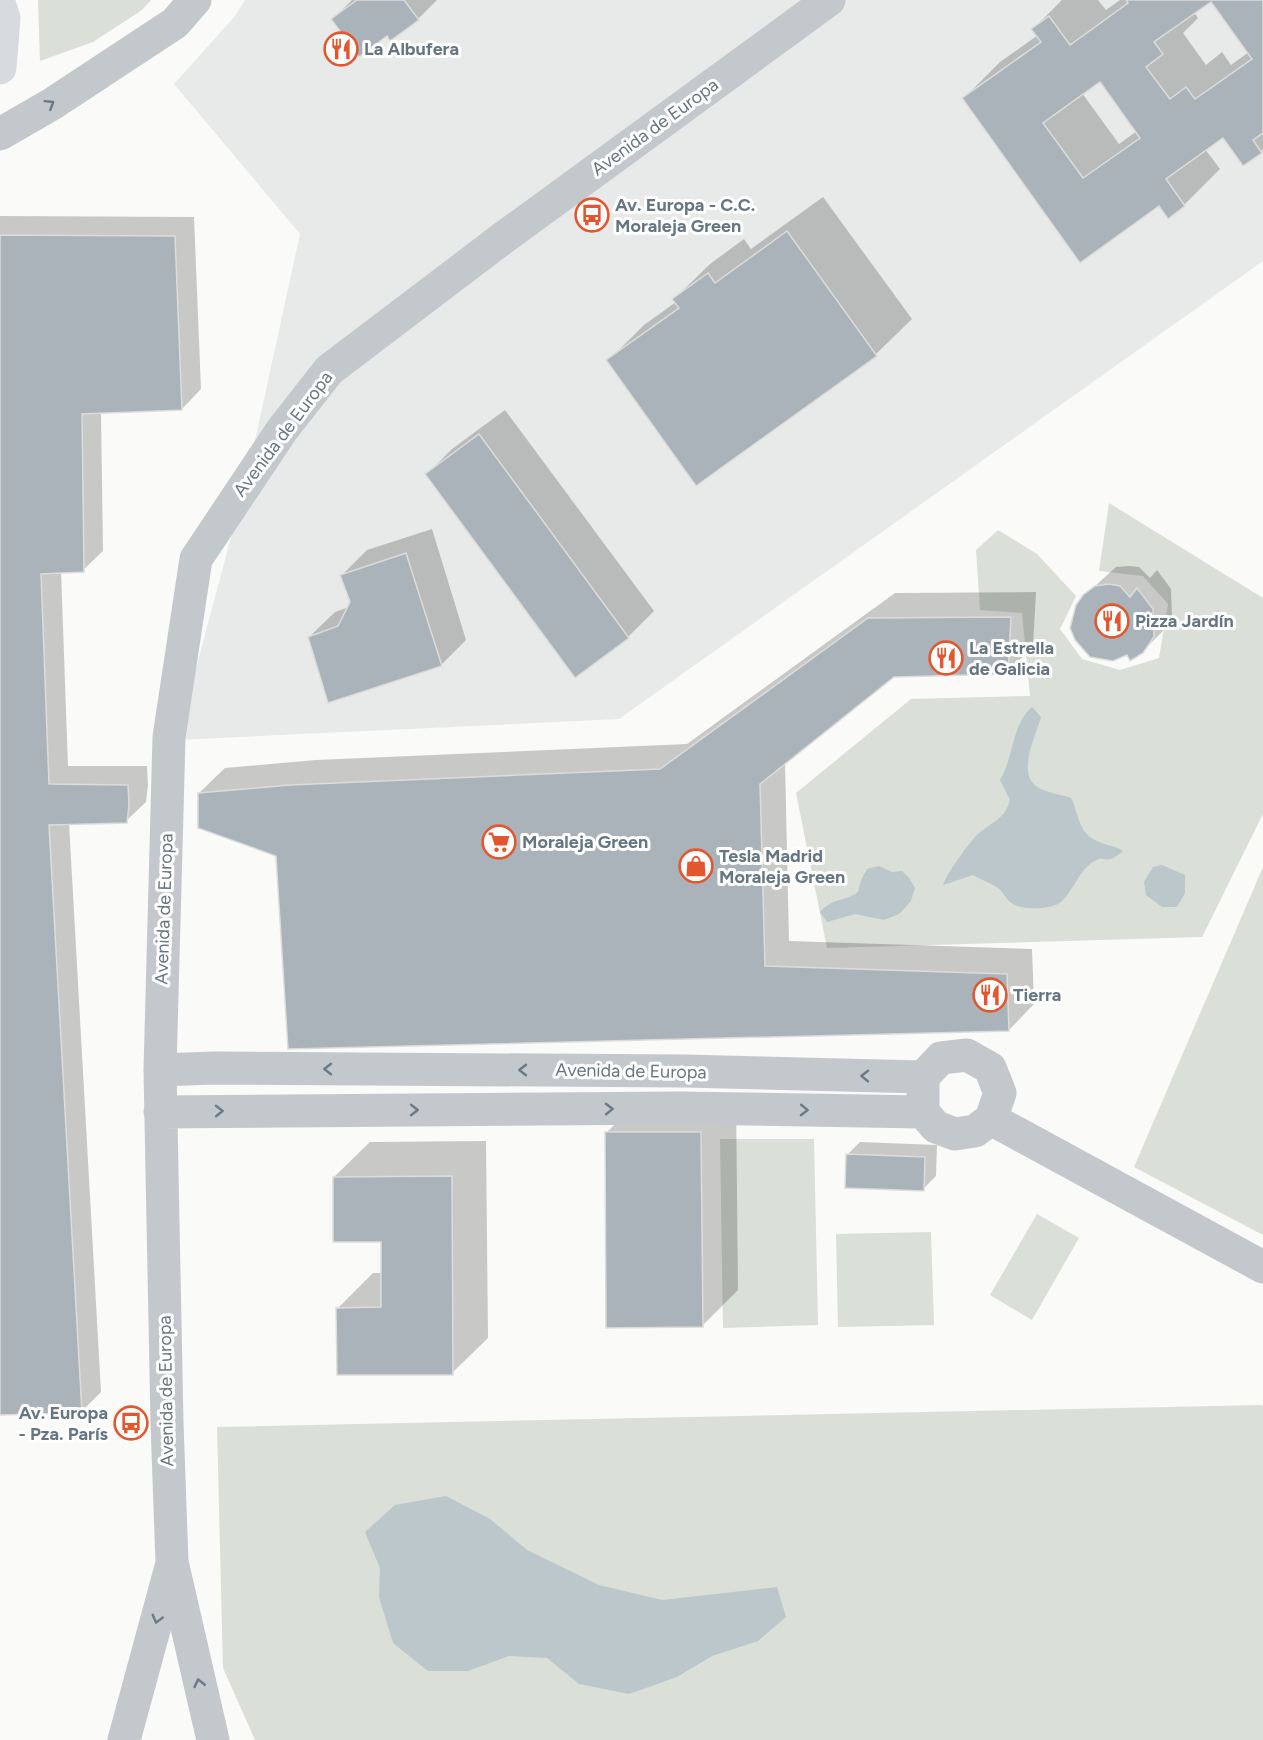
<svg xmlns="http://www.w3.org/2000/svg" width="1263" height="1740" font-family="Figtree,sans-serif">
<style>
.built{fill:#e8e9e9}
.green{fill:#dadfd7}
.water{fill:#bbc7cb}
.shadow{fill:#0003;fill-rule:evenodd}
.building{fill:#aab3b9;stroke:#dcdcda;stroke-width:1.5;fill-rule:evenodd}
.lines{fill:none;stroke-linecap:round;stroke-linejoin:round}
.minor{stroke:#c3c8cc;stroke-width:33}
.major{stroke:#d6dbdf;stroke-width:33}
.oneway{stroke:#6a7a87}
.labels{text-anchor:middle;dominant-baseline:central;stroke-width:6;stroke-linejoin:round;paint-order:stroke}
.poi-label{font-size:18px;font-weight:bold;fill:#657683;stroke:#fff;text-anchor:start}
.street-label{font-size:18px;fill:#657683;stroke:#fff}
</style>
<rect width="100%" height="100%" fill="#fafaf8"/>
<path class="built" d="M 245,0 L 1263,0 L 1263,261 L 619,719 L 177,740 L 247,477 L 300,234 L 174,84 L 235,16 Z"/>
<path class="green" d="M 38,0 L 151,0 L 142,10 L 93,42 L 40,61 Z
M 1109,503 L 1263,598 L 1263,814 L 1202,937 L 827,948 L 796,793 L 911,699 L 1030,696 L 1022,613 L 980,610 L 976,550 L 998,530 L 1037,554 L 1076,596 L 1060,629 L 1082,659 L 1120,670 L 1159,658 L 1168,604 L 1143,576 L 1099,571 Z
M 1263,867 L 1263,1235 L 1134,1167 Z
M 720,1139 L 814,1139 L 818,1325 L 723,1328 Z
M 1037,1214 L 1079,1238 L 1032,1320 L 990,1295 Z
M 931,1232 L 934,1325 L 838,1327 L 836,1234 Z
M 1261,1405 L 1263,1406 L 1263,1740 L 255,1740 L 223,1668 L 217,1427 Z"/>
<path class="water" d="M 1032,707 L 1041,717 C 1036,736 1015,775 1039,788 C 1048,793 1060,794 1071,798 C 1079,814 1078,833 1097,841 C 1106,846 1114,845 1123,851 C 1120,853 1115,858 1111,859 C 1100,861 1103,855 1090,864 C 1077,875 1074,889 1062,901 C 1053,910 1020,911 1010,902 C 1005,898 1003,891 998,888 C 991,883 981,880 973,875 L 943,885 C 946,875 970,841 978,834 C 992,822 1005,819 1010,800 L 1000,780 C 1014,757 1011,726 1032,707 Z
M 1162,865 L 1185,875 L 1185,893 L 1177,907 L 1162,907 L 1146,895 L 1144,882 L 1153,867 Z
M 879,866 L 892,872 L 902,871 L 909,878 L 915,888 L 911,901 L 899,914 L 884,920 L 855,914 L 827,922 L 820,912 C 834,897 844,902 858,892 L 861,880 L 867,869 Z
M 446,1496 L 490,1519 L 527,1550 L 599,1585 L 662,1600 L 777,1587 L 786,1617 L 758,1641 L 712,1656 L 677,1677 L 629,1694 L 579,1684 L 547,1658 L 509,1656 L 468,1671 L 428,1671 L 393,1643 L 379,1597 L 380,1568 L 365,1532 L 395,1505 Z"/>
<path class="shadow" d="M 352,0 L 437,0 L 418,19 L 388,34 L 333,19 Z
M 1062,0 L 1098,0 L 1106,10 L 1120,0 L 1211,0 L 1194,12 L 1198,18 L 1183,33 L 1206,65 L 1222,52 L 1231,65 L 1249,52 L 1211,0 L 1263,0 L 1263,149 L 1261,152 L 1223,136 L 1205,149 L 1220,169 L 1184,205 L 1168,217 L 1159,204 L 1081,260 L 964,98 L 1000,62 L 1038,35 L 1033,29 ZM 1100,80 L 1137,131 L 1119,144 L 1082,93 Z
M 823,197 L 912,319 L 876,354 L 697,484 L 608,361 L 644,325 L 676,302 L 674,299 L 710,264 L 744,239 L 751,249 Z
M 0,216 L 194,217 L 201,389 L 182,409 L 101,412 L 103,551 L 83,570 L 61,571 L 68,766 L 147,766 L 148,785 L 146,802 L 126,821 L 69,823 L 101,1392 L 81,1412 L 0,1413 Z
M 505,410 L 654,611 L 628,637 L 575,676 L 427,474 L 452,449 Z
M 432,529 L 466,640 L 441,665 L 309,637 L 335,612 L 349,607 L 351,602 L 342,575 L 367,550 Z
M 1130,566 L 1139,567 L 1150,578 L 1157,570 L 1171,589 L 1172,616 L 1162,632 L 1142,652 L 1084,596 L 1116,567 Z
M 1036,592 L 1033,647 L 1007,672 L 893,676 L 785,762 L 789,941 L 1032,949 L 1034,1004 L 1009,1030 L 278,855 L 199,793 L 225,768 L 316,760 L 687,744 L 895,593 Z
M 736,1097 L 738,1290 L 702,1326 L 606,1133 L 642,1098 Z
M 486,1141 L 488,1338 L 452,1373 L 338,1308 L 373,1273 L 382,1273 L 382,1241 L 334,1177 L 370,1142 Z
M 860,1142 L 937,1145 L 936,1176 L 923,1189 L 847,1155 Z"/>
<path class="building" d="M 357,0 L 404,0 L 419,20 L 390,41 L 387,36 L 359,57 L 331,19 Z
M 1126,0 L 1263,0 L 1263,133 L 1253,140 L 1262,153 L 1243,166 L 1223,138 L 1166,179 L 1185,206 L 1168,219 L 1159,206 L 1080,263 L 962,98 L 1041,42 L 1031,29 L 1049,16 L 1070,45 L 1128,3 ZM 1211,2 L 1252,59 L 1195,99 L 1186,87 L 1170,99 L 1146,67 L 1163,54 L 1154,42 ZM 1100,82 L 1140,138 L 1083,178 L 1043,123 Z
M 787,231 L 877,356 L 696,486 L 606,360 L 679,308 L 672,299 L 708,273 L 715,283 Z
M 0,235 L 175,236 L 182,410 L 82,414 L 84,572 L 41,574 L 49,784 L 128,785 L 129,805 L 127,823 L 49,825 L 82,1413 L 0,1415 Z
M 479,434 L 629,638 L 575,678 L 425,474 Z
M 406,553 L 442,666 L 328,703 L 308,637 L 338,626 L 350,602 L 340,575 Z
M 1109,584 L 1120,586 L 1130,597 L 1137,588 L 1153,609 L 1154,637 L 1143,653 L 1130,661 L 1127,655 L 1113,661 L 1090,657 L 1075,640 L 1070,628 L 1076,605 L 1083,595 L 1095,586 Z
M 1011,617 L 1008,674 L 894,677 L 760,784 L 765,966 L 1007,974 L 1009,1031 L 288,1049 L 276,856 L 198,828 L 198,793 L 290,785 L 660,769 L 868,618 Z
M 605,1132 L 701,1132 L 703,1327 L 606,1328 Z
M 846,1154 L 925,1157 L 924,1191 L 845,1188 Z
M 452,1176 L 453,1375 L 337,1375 L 336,1308 L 381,1307 L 381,1242 L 333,1242 L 333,1177 Z"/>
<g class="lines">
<path class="minor" d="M 0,134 L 52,104 L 175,23 L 195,0
M 967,1055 L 990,1068 L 1000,1093 L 991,1119 L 975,1131 L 955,1134 L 936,1127 L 923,1112 L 923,1077 L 941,1058 Z
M 160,1070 L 214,1068 L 685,1071 L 923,1077
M 160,1112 L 681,1108 L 923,1112
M 991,1119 L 1263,1267
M 124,1740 L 171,1567
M 213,1740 L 172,1562 L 167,1423 L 160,1070 L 169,737 L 196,559 L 282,430 L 329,370 L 503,238 L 829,0"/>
<path class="major" d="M 0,6 L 4,18 L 0,68"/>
</g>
<defs><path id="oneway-chevron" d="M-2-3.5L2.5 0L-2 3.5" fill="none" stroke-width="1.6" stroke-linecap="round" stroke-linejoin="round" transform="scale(1.5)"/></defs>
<g class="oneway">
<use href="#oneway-chevron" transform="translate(50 104) rotate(-32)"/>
<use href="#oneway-chevron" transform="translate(328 1069) rotate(-180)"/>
<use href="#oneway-chevron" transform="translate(523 1070) rotate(-180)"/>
<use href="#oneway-chevron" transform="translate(865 1076) rotate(-179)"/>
<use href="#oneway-chevron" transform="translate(609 1109) rotate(-1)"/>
<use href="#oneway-chevron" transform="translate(414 1110)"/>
<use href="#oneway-chevron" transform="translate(804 1110) rotate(1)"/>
<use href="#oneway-chevron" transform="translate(219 1111) rotate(-1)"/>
<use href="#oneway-chevron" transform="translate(157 1619) rotate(105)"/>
<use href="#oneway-chevron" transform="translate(199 1683) rotate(-103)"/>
</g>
<defs>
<symbol id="restaurant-ring" viewBox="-11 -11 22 22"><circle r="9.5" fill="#fff" stroke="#e4572e" stroke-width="1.5"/><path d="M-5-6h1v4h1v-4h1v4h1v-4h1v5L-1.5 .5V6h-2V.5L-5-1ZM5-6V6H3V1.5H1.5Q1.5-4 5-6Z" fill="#e4572e"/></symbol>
<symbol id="bus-ring" viewBox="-11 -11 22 22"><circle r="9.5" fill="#fff" stroke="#e4572e" stroke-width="1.5"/><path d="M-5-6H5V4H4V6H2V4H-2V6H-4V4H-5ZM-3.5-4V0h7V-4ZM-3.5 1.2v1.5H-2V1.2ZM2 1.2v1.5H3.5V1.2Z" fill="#e4572e"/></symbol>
<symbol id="supermarket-ring" viewBox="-11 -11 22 22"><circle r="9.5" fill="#fff" stroke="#e4572e" stroke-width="1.5"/><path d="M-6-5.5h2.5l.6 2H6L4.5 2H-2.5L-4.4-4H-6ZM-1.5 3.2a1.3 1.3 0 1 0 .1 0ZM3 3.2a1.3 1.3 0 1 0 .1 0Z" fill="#e4572e"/></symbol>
<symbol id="shop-ring" viewBox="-11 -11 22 22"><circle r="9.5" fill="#fff" stroke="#e4572e" stroke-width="1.5"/><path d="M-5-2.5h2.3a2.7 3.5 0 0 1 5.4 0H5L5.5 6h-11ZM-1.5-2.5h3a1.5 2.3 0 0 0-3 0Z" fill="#e4572e"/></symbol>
</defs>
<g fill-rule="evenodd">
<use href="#restaurant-ring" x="322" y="30" width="38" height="38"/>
<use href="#bus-ring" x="573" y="196" width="38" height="38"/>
<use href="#restaurant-ring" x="1093" y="602" width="38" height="38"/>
<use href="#restaurant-ring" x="927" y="639" width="38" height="38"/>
<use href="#supermarket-ring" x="480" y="823" width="38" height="38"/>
<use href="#shop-ring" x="677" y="847" width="38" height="38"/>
<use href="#restaurant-ring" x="971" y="976" width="38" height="38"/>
<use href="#bus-ring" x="112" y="1404" width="38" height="38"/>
</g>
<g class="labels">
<g class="poi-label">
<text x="364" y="49">La Albufera</text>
<text x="615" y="205">Av. Europa - C.C.<tspan x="615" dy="21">Moraleja Green</tspan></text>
<text x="1135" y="621">Pizza Jardín</text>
<text x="969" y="648">La Estrella<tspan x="969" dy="21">de Galicia</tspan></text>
<text x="522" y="842">Moraleja Green</text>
<text x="719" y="856">Tesla Madrid<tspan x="719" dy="21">Moraleja Green</tspan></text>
<text x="1013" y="995">Tierra</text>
<text x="108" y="1413" text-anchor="end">Av. Europa<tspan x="108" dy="21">- Pza. París</tspan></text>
</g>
<g class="street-label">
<text transform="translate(655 127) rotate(-36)">Avenida de Europa</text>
<text transform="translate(283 434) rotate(-53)">Avenida de Europa</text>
<text transform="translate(164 909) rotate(-88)">Avenida de Europa</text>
<text transform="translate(631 1071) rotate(1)">Avenida de Europa</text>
<text transform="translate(166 1391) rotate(-91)">Avenida de Europa</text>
</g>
</g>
</svg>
